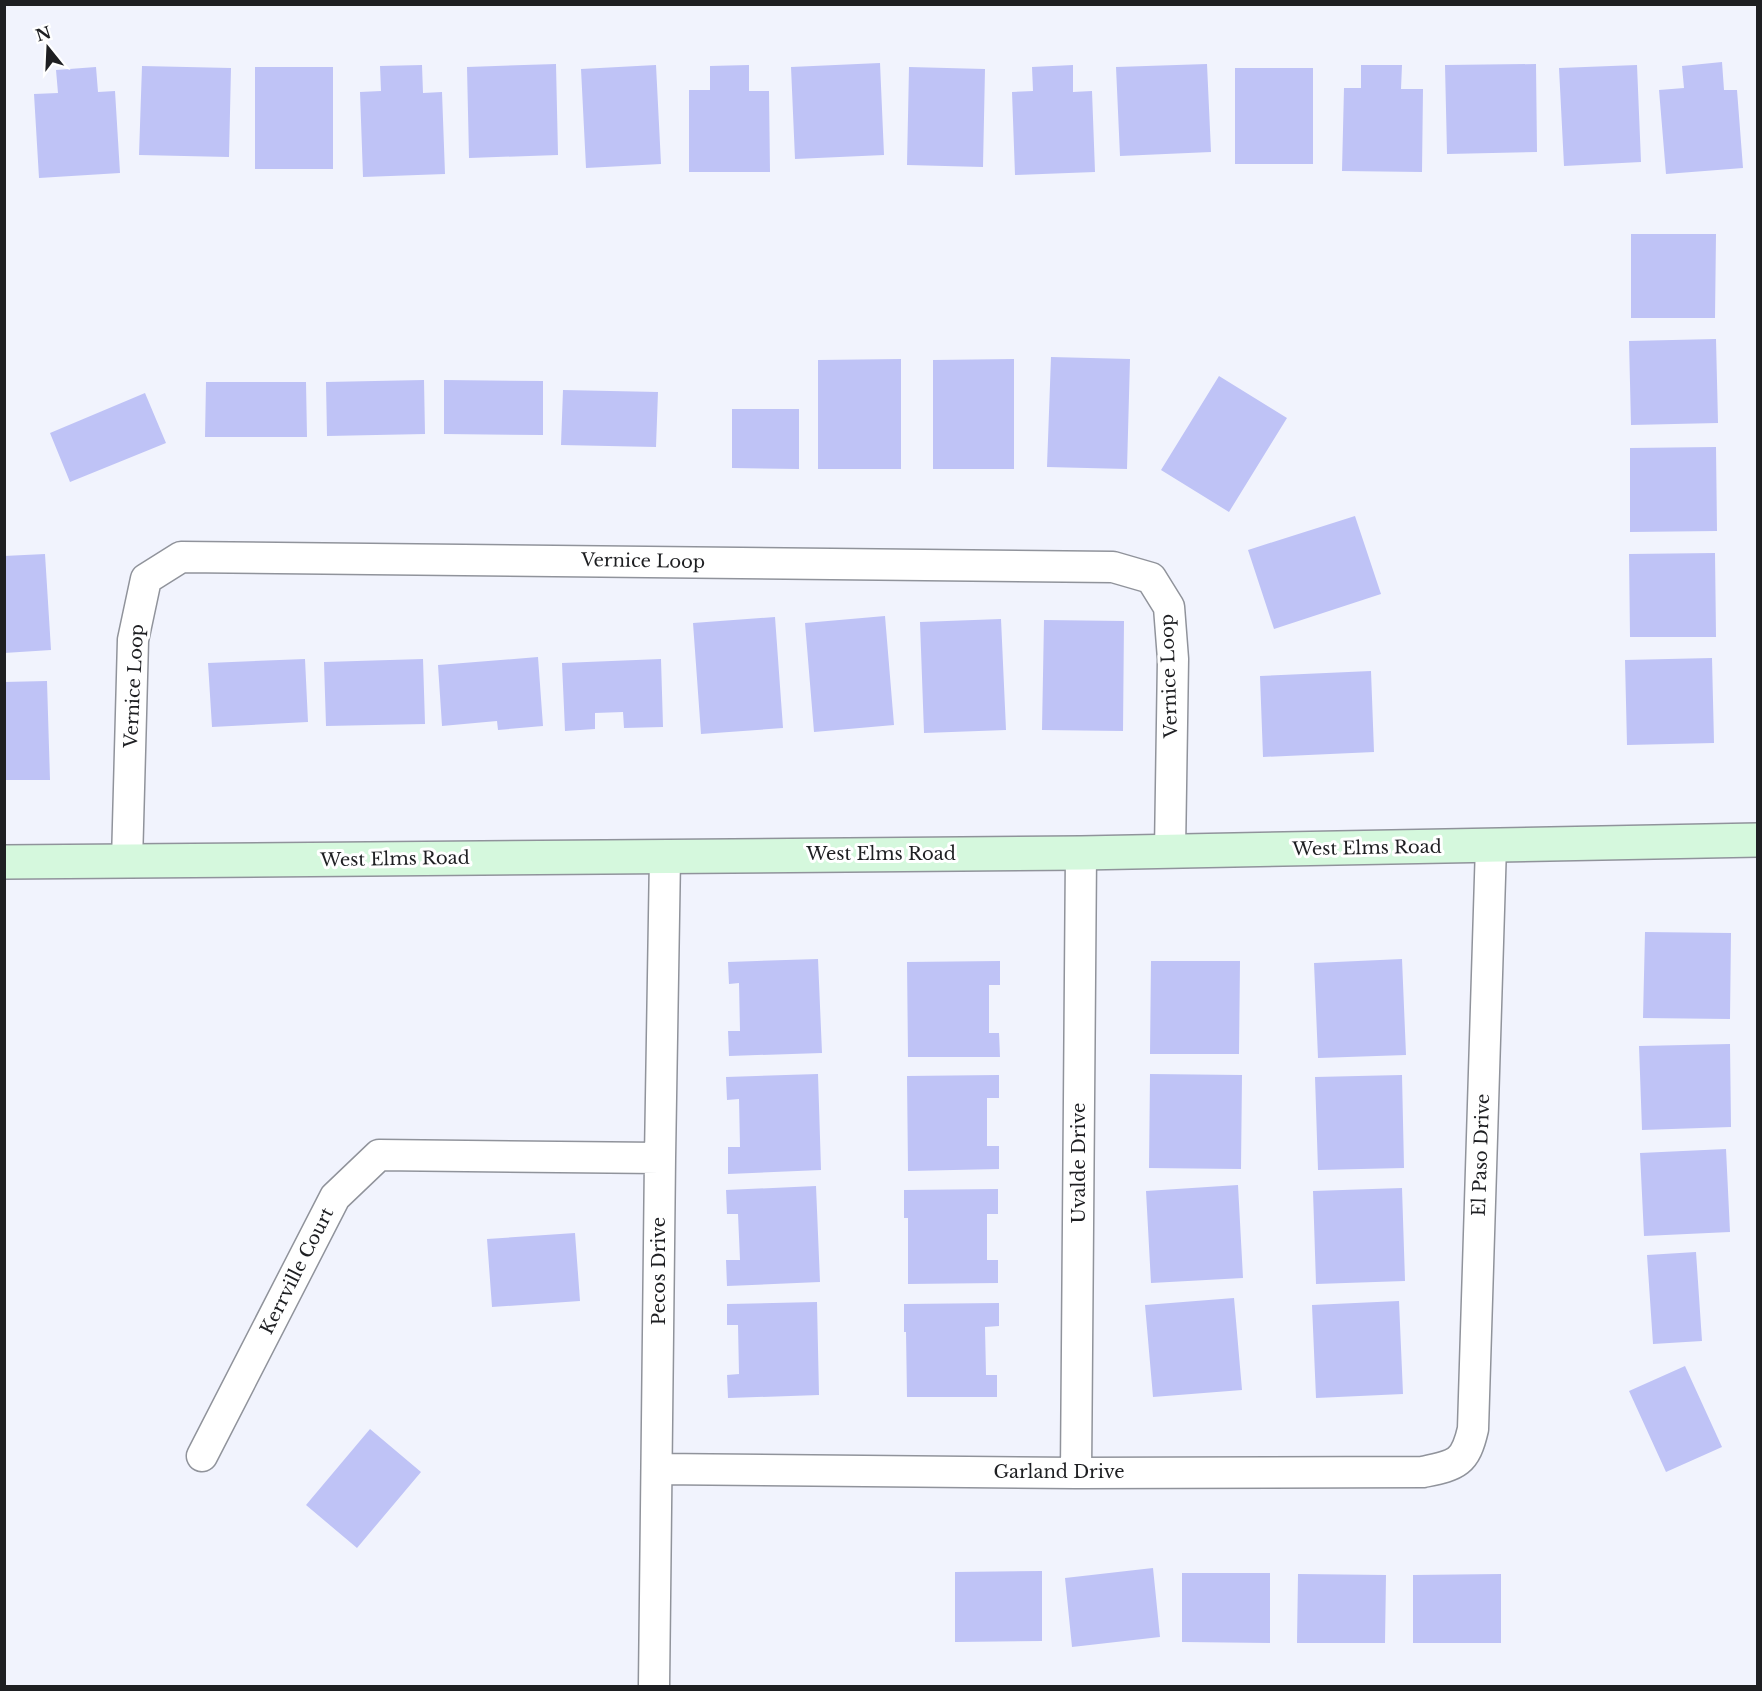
<svg xmlns="http://www.w3.org/2000/svg" width="1762" height="1691" font-family="'Libre Baskerville',serif">
<style>
.building{fill:#bfc3f6}
.lines{fill:none;stroke-linecap:round;stroke-linejoin:round}
.minor-casing{stroke:#90939b;stroke-width:33}
.secondary-casing{stroke:#90939b;stroke-width:36}
.minor{stroke:#fff;stroke-width:30}
.secondary{stroke:#d5f8dd;stroke-width:33}
.labels{text-anchor:middle;dominant-baseline:central;stroke-width:6;stroke-linejoin:round;paint-order:stroke}
.street-label{font-size:18px;fill:#1e1f22;stroke:#fff}
</style>
<rect width="100%" height="100%" fill="#f1f3fd"/>
<path class="building" d="M 1722,62 L 1724,90 L 1737,90 L 1743,168 L 1666,174 L 1659,90 L 1684,88 L 1682,66 Z
M 880,63 L 884,155 L 795,159 L 791,67 Z
M 556,64 L 558,155 L 469,158 L 467,67 Z
M 1207,64 L 1211,152 L 1120,156 L 1116,67 Z
M 1536,64 L 1537,152 L 1447,154 L 1445,65 Z
M 422,65 L 423,93 L 442,92 L 445,174 L 363,177 L 360,92 L 381,91 L 380,66 Z
M 656,65 L 661,164 L 586,168 L 581,69 Z
M 749,65 L 749,91 L 769,91 L 770,172 L 689,172 L 689,90 L 710,90 L 710,66 Z
M 1073,65 L 1073,92 L 1092,91 L 1095,172 L 1015,175 L 1012,92 L 1033,91 L 1032,67 Z
M 1361,65 L 1402,65 L 1401,89 L 1423,89 L 1422,172 L 1342,171 L 1344,88 L 1361,88 Z
M 1637,65 L 1641,162 L 1564,166 L 1559,68 Z
M 142,66 L 231,68 L 229,157 L 139,155 Z
M 96,67 L 98,92 L 115,91 L 120,173 L 39,178 L 34,94 L 58,93 L 56,70 Z
M 255,67 L 333,67 L 333,169 L 255,169 Z
M 909,67 L 985,69 L 983,167 L 907,165 Z
M 1235,68 L 1313,68 L 1313,164 L 1235,164 Z
M 1631,234 L 1716,234 L 1715,318 L 1631,318 Z
M 1716,339 L 1718,423 L 1631,425 L 1629,341 Z
M 1051,357 L 1130,359 L 1127,469 L 1047,467 Z
M 901,359 L 901,469 L 818,469 L 818,360 Z
M 1014,359 L 1014,469 L 933,469 L 933,360 Z
M 1219,376 L 1287,418 L 1229,512 L 1161,470 Z
M 424,380 L 425,434 L 327,436 L 326,382 Z
M 444,380 L 543,381 L 543,435 L 444,434 Z
M 206,382 L 306,382 L 307,437 L 205,437 Z
M 563,390 L 658,392 L 656,447 L 561,445 Z
M 145,393 L 166,443 L 70,482 L 50,433 Z
M 732,409 L 799,409 L 799,469 L 732,468 Z
M 1716,447 L 1717,531 L 1630,532 L 1630,448 Z
M 1355,516 L 1381,594 L 1274,629 L 1248,550 Z
M 1715,553 L 1716,637 L 1630,637 L 1629,554 Z
M 45,554 L 51,650 L 4,653 L 4,556 Z
M 885,616 L 894,725 L 814,732 L 805,623 Z
M 775,617 L 783,728 L 701,734 L 693,623 Z
M 1001,619 L 1006,730 L 924,733 L 920,622 Z
M 1044,620 L 1124,621 L 1123,731 L 1042,730 Z
M 538,657 L 543,726 L 498,730 L 497,721 L 442,726 L 438,665 Z
M 1712,658 L 1714,743 L 1627,745 L 1625,660 Z
M 305,659 L 308,722 L 212,727 L 208,663 Z
M 423,659 L 425,724 L 326,726 L 324,662 Z
M 661,659 L 663,727 L 624,728 L 623,712 L 595,713 L 595,729 L 565,731 L 562,663 Z
M 1371,671 L 1374,752 L 1263,757 L 1260,676 Z
M 47,681 L 50,780 L 4,780 L 4,682 Z
M 1645,932 L 1731,933 L 1730,1019 L 1643,1018 Z
M 818,959 L 822,1053 L 729,1056 L 728,1031 L 740,1031 L 739,983 L 729,984 L 728,962 Z
M 1402,959 L 1406,1055 L 1318,1058 L 1314,963 Z
M 1000,961 L 1000,985 L 989,985 L 989,1033 L 999,1033 L 1000,1057 L 908,1057 L 907,962 Z
M 1151,961 L 1240,961 L 1239,1054 L 1150,1054 Z
M 1730,1044 L 1731,1127 L 1642,1130 L 1639,1046 Z
M 818,1074 L 821,1170 L 728,1174 L 728,1147 L 740,1147 L 739,1099 L 727,1100 L 726,1077 Z
M 1150,1074 L 1242,1075 L 1241,1169 L 1149,1168 Z
M 999,1075 L 999,1098 L 987,1098 L 987,1146 L 999,1146 L 999,1169 L 908,1171 L 907,1076 Z
M 1402,1075 L 1404,1168 L 1318,1170 L 1315,1077 Z
M 1726,1149 L 1730,1232 L 1644,1236 L 1640,1153 Z
M 1238,1185 L 1243,1278 L 1151,1283 L 1146,1191 Z
M 816,1186 L 820,1282 L 727,1286 L 726,1260 L 740,1260 L 738,1214 L 727,1214 L 726,1190 Z
M 1402,1188 L 1405,1281 L 1316,1284 L 1313,1191 Z
M 998,1189 L 998,1214 L 987,1214 L 987,1260 L 998,1260 L 998,1283 L 908,1284 L 908,1218 L 904,1218 L 904,1190 Z
M 575,1233 L 580,1301 L 492,1307 L 487,1239 Z
M 1696,1252 L 1702,1341 L 1653,1344 L 1647,1255 Z
M 1234,1298 L 1242,1390 L 1153,1397 L 1145,1305 Z
M 1399,1301 L 1403,1394 L 1316,1398 L 1312,1305 Z
M 817,1302 L 819,1395 L 728,1398 L 727,1375 L 739,1374 L 738,1325 L 727,1325 L 727,1304 Z
M 999,1303 L 999,1326 L 985,1327 L 986,1375 L 997,1375 L 997,1397 L 907,1397 L 906,1332 L 904,1332 L 904,1304 Z
M 1685,1366 L 1722,1447 L 1666,1472 L 1629,1391 Z
M 370,1429 L 421,1472 L 357,1548 L 306,1505 Z
M 1153,1568 L 1160,1637 L 1072,1647 L 1065,1578 Z
M 1042,1571 L 1042,1641 L 955,1642 L 955,1572 Z
M 1182,1573 L 1270,1573 L 1270,1643 L 1182,1642 Z
M 1298,1574 L 1386,1575 L 1385,1643 L 1297,1643 Z
M 1501,1574 L 1501,1643 L 1413,1643 L 1413,1575 Z"/>
<g class="lines">
<defs>
<path id="minor" d="M 127,862 L 133,640 L 146,579 L 181,557 L 1113,567 L 1151,578 L 1169,607 L 1173,659 L 1170,851
M 202,1456 L 335,1197 L 379,1155 L 660,1158
M 657,1469 L 1076,1473 L 1423,1472 C 1456,1465 1465,1464 1473,1429 L 1491,845
M 1076,1473 L 1081,853
M 654,1686 L 660,1158 L 665,856"/>
<path id="secondary" d="M 4,862 L 1081,853 L 1758,840"/>
</defs>
<use href="#minor" class="minor-casing"/>
<use href="#secondary" class="secondary-casing"/>
<use href="#minor" class="minor"/>
<use href="#secondary" class="secondary"/>
</g>
<g class="labels">
<g class="street-label">
<text transform="translate(643 561) rotate(1)">Vernice Loop</text>
<text transform="translate(1169 676) rotate(-92)">Vernice Loop</text>
<text transform="translate(134 686) rotate(-87)">Vernice Loop</text>
<text transform="translate(1367 848) rotate(-1)">West Elms Road</text>
<text x="881" y="854">West Elms Road</text>
<text transform="translate(395 859) rotate(-1)">West Elms Road</text>
<text transform="translate(1481 1155) rotate(-88)">El Paso Drive</text>
<text transform="translate(1079 1163) rotate(-90)">Uvalde Drive</text>
<text transform="translate(297 1271) rotate(-63)">Kerrville Court</text>
<text transform="translate(659 1271) rotate(-90)">Pecos Drive</text>
<text x="1059" y="1472">Garland Drive</text>
</g>
</g>
<rect width="1762" height="1691" fill="none" stroke="#1e1f22" stroke-width="12"/>
<g transform="translate(48 48) rotate(342)" stroke="#ffffff" stroke-width="4.5" paint-order="stroke">
<path d="M0-4.5L10 22L0 15L-10 22Z" fill="#1e1f22"/>
<text y="-9" font-size="16" font-weight="bold" text-anchor="middle" fill="#1e1f22">N</text>
</g>
</svg>
